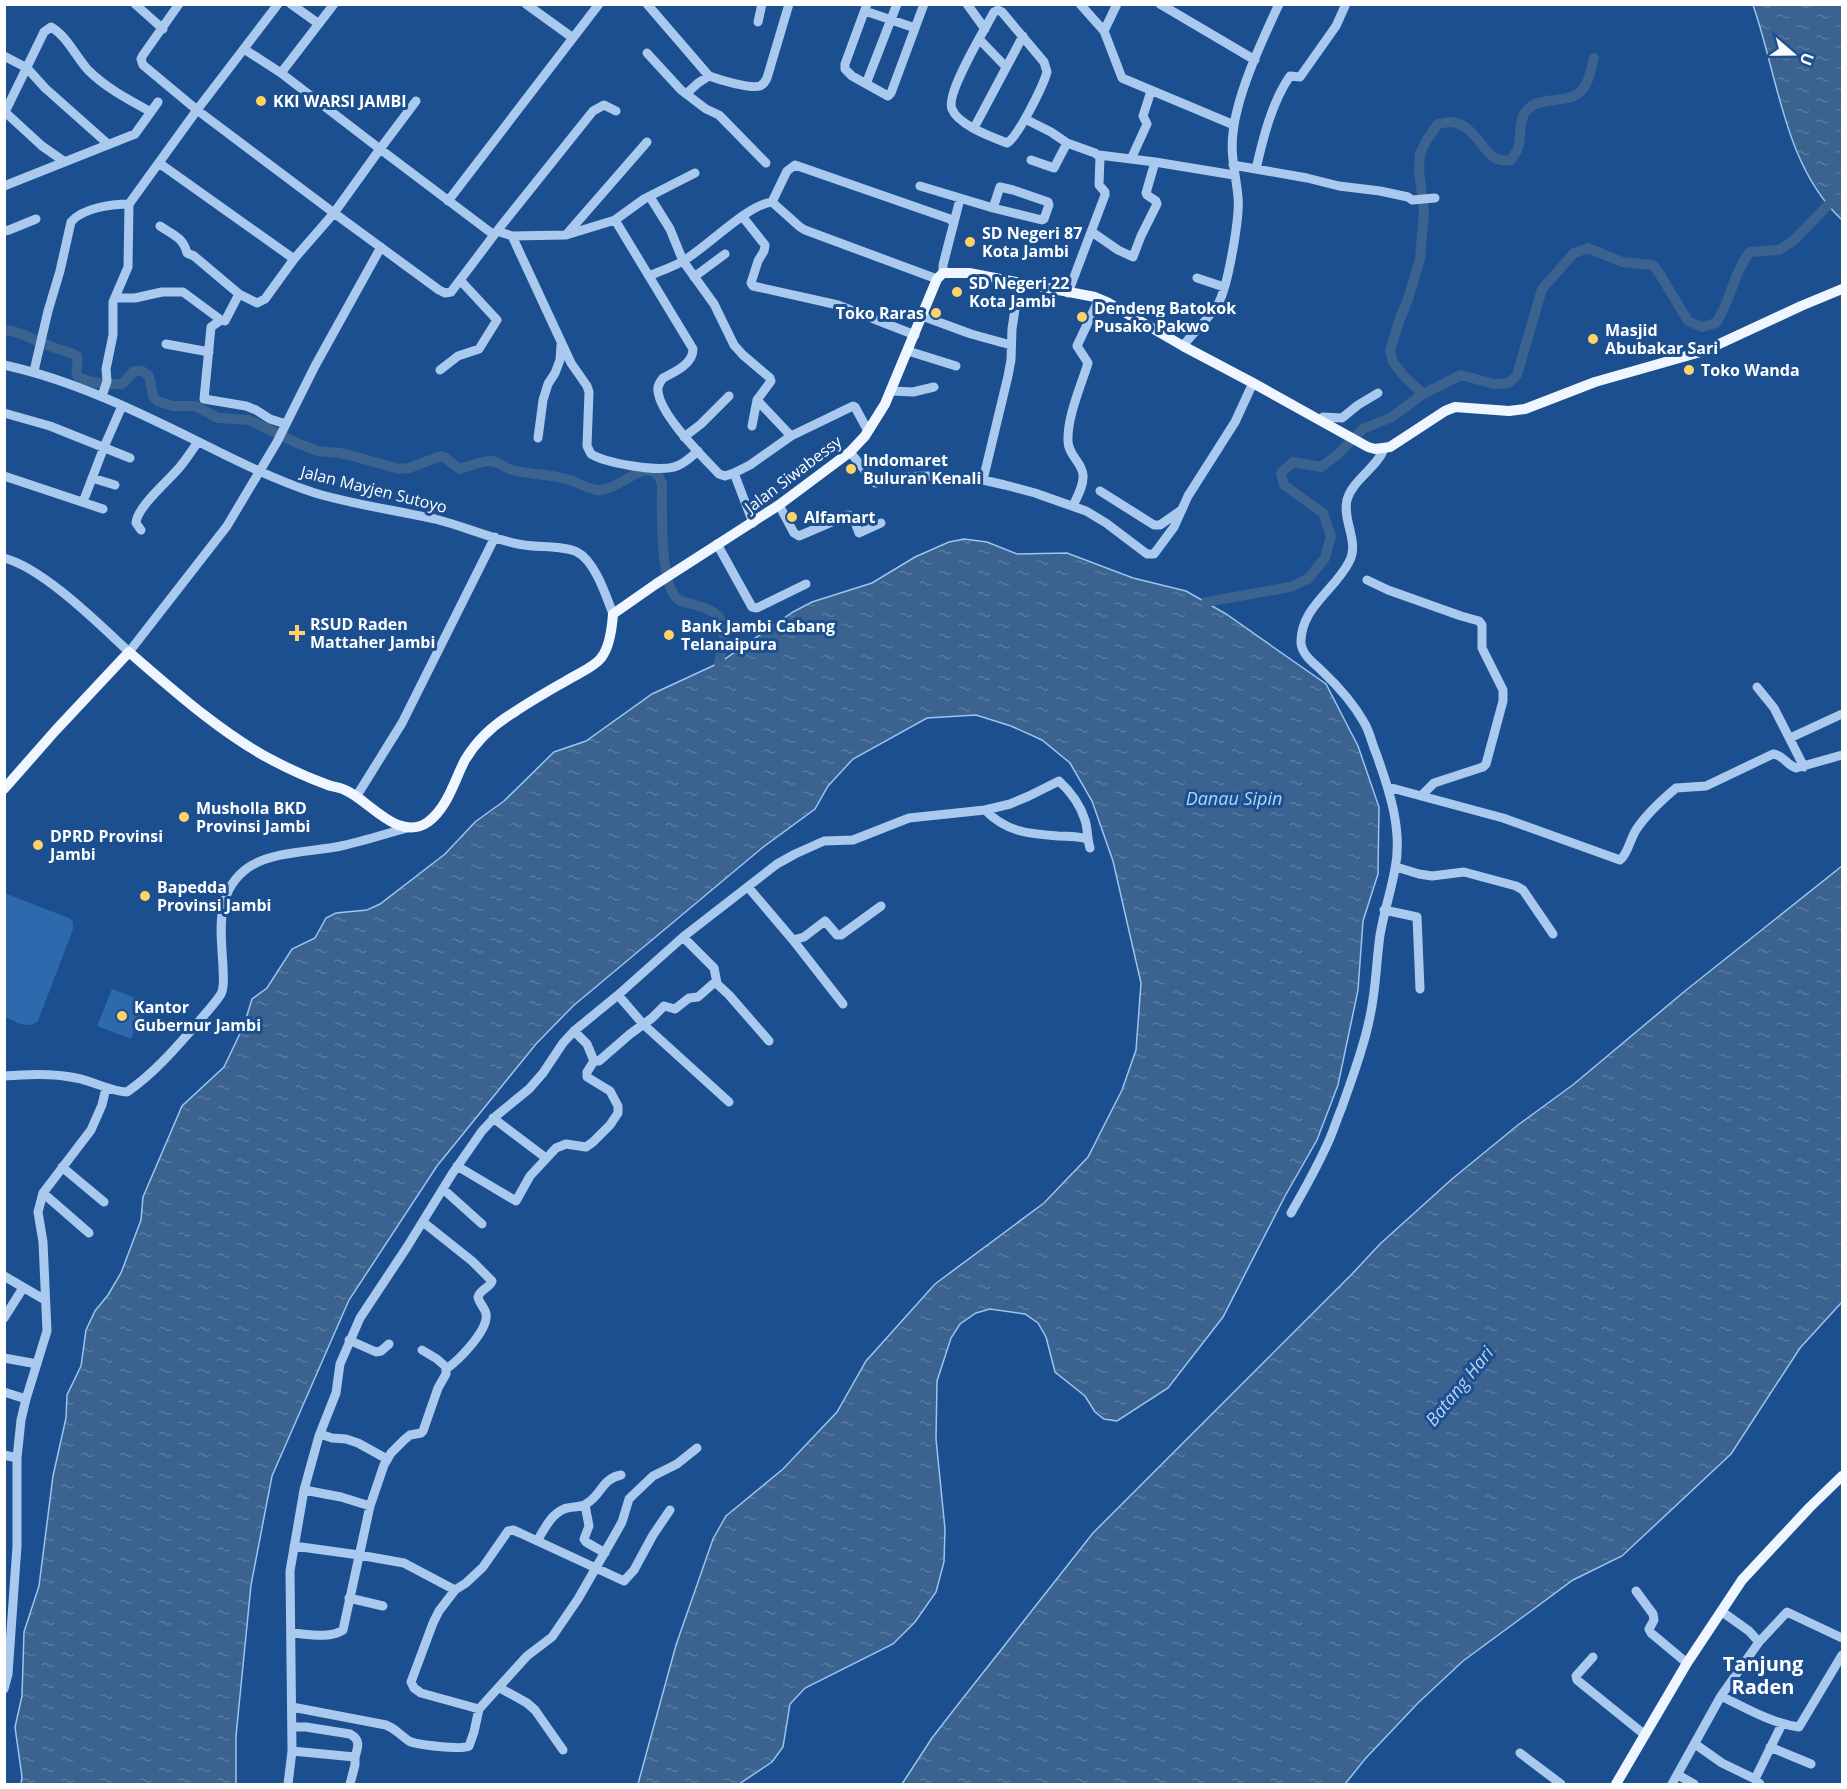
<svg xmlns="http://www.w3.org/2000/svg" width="1847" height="1789" font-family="'Open Sans',sans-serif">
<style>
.grass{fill:#2e69ad}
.water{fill:url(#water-ripples);stroke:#9cc4f0;stroke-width:1.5}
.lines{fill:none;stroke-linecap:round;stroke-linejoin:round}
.river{stroke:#3c6290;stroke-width:10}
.minor{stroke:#a9c9ee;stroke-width:9}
.major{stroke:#f0f6ff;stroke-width:10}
.poi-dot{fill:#ffd166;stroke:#1b4f8f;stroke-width:2}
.labels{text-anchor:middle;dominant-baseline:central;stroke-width:6;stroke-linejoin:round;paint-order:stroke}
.poi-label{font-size:16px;font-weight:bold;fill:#fff;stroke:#1b4f8f;text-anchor:start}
.street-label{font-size:16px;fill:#fff;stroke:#1b4f8f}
.water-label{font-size:18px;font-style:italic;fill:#b5d3f5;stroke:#1b4f8f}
.quarter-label{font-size:20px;font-weight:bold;fill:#fff;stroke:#1b4f8f}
</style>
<defs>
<pattern id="water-ripples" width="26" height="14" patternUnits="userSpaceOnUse" patternTransform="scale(1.5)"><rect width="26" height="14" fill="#3c6290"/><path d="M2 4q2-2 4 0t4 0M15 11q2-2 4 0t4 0" fill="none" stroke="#597aa1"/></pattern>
</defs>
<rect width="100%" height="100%" fill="#1b4f8f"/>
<path class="grass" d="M 4,893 L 69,918 L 73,922 L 73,929 L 38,1021 C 27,1030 16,1022 5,1017 Z
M 112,989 L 146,1002 L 131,1039 L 97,1026 Z"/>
<path class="water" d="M 1753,5 L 1842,5 L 1842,220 C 1784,166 1778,76 1753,5 Z
M 964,539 L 987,542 L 1017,554 L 1067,553 L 1133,578 L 1186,591 L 1226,614 L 1326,684 L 1358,746 L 1379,807 L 1378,874 L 1363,921 L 1358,990 L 1338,1085 L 1317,1140 L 1285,1196 L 1223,1317 L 1168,1388 L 1117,1421 L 1104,1419 L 1095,1412 L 1085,1396 L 1055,1372 L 1046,1337 L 1038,1323 L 1025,1314 L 990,1309 L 976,1313 L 960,1324 L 951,1338 L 937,1381 L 936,1439 L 945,1529 L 944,1562 L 936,1592 L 915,1622 L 893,1644 L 805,1688 L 790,1704 L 783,1747 L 772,1762 L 739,1784 L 638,1784 L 676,1645 L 713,1539 L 726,1516 L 783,1469 L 837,1412 L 866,1361 L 935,1284 L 1044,1203 L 1088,1157 L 1122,1090 L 1136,1050 L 1141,983 L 1113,861 L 1092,801 L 1070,763 L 1042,740 L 1011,726 L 976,715 L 927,718 L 853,759 L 828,786 L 815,809 L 762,848 L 573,1006 L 536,1044 L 437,1166 L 349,1300 L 272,1476 L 251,1585 L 236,1736 L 236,1784 L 21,1784 L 22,1777 L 15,1727 L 22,1696 L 24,1632 L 39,1586 L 53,1476 L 66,1418 L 67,1395 L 81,1366 L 86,1330 L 95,1311 L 108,1295 L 121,1273 L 141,1220 L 143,1197 L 182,1106 L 224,1067 L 244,1025 L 252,999 L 267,988 L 292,949 L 315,938 L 326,918 L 336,913 L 367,910 L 380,904 L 445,854 L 475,822 L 504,801 L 554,752 L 586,741 L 652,694 L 719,663 L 793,612 L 812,602 L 872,583 L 915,557 L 949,542 Z
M 1842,866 L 1842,1302 L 1800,1348 L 1731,1454 L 1622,1556 L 1573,1580 L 1463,1661 L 1418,1703 L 1365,1759 L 1345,1784 L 902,1784 L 932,1738 L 956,1707 L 1093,1533 L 1352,1274 L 1380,1244 L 1452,1179 L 1518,1125 L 1574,1084 L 1685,991 Z"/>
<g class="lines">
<path class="river" d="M 4,330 C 22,331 34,341 50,346 C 59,350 68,351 77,356 C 79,364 75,369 77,376 C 91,384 107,384 122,384 L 134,371 L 142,371 L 149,376 L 153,396 L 157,401 L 173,406 L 195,406 L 218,418 L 249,420 L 297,443 L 318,451 L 339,453 L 353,456 L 399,469 L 409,468 L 441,456 C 446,457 454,466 460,469 C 470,466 481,461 491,461 C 499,462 505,468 512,470 C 530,475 549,474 567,479 C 577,482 586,488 597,490 C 618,494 651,448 662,484 C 662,511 660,570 673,593 C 677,601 683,602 692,604 C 731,614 726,628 719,663
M 1423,394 L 1403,375 L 1393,362 L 1390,351 L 1399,321 L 1408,299 L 1420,259 L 1424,211 L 1419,170 L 1420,154 L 1426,141 L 1438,124 C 1442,123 1448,122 1452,122 C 1482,127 1483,166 1511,160 C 1513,156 1517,152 1518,148 C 1522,135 1517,118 1529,108 C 1545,94 1576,107 1586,84 C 1590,77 1592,66 1594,58
M 1206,602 L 1290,587 L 1308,579 L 1325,558 L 1331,536 L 1323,513 L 1284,485 L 1281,473 L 1293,462 L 1321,467 L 1336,456 L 1363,429 L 1392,417 L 1423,394 L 1461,375 L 1494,384 L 1509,383 L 1517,375 L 1542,289 L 1574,253 L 1588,248 L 1622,262 L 1653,265 L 1659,273 L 1688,321 L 1702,327 L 1716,323 C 1731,301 1733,273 1750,252 L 1779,250 L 1793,241 L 1828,205"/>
<path class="minor" d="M 135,4 L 163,29
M 291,4 L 319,24
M 334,4 L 281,73 L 380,149 L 416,101
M 526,4 L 573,38
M 647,4 L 709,76
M 867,4 L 845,64 L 845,69 L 852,76 L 888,96 L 891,93 L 924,4
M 967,4 L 985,29
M 1080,4 L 1104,31 L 1122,78 L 1234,125
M 1160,4 L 1255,60
M 998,10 L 1002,12 L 1044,62 L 1047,72 C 1043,86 1018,137 1007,143 C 992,137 958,125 952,109 C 945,94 985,29 994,12 Z
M 865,11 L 915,28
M 758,22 L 762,4
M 1104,31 L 1117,4
M 980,40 L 1006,67
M 244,49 L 281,73
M 647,53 L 681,90 L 706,109 L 719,115 L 766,163
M 4,56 L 27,68 L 45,88 L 108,144
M 866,84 L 897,4
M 686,94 L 698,83 L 709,76 C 720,80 750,89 760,86 C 764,84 765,82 767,78 L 789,4
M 5,112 L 42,146 L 65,162
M 4,114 L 44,32 L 51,27 C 67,36 76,57 88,70 C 106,88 129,100 151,112
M 1025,119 L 1051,132 L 1067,143 L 1095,153 L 1100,157 L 1099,185 L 1105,192 L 1105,195 L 1068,293
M 974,128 L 1023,36
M 1099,155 L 1155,162 L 1234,175
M 1131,159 L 1147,124 L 1143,116 L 1151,91
M 1031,160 L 1054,168 L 1067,143
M 159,163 L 294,259
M 1233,165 L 1307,178 L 1339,186 L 1380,191 L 1408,197 L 1412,200 L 1435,198
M 1256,169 C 1263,138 1272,102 1290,76 L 1300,77 L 1336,26 L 1345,6
M 4,186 L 135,134 L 158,102
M 920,186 L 993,208
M 1013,190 L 1000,187 L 993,208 L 1042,220 L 1044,219 L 1049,205 L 1048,202 L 1016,191
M 650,197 L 670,229 L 683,261 L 714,304 L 734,345 L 743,355 L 770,378 L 771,381 L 757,400 L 752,426
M 448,201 L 599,4
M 772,202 L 787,171 L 795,165 L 950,219 L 954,223
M 742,216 L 765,245 L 764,251 L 758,261 L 751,283 L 753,286 L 838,305 L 915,335
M 615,220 L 644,199 L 695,173
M 160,226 C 173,235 183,237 187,253 L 194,256 L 239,294 L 257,303 L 265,299 L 294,259 L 334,213 L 197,110 L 143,65 L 141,59 L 143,55 L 179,4
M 4,231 L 9,230 L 36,219
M 497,231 L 512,236 L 566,235 L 615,220 L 693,349 C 693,364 675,372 663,378 C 660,382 657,386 658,391 C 660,415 703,457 719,474 L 725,476 L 734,473 L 753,523
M 1092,232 L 1118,250 L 1133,257 L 1141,236 L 1157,204 L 1156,201 L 1147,195 L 1146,193 L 1155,162
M 494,235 L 380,149 L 334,213 L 439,290 L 445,293 L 451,292 L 497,231 L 593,111 L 604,105 L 616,111
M 566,235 L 647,142
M 512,236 L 571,363 L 587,386 L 589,392 L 587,446 L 591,454 C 605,463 657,472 674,467 C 683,465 691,457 698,451
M 943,273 L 943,265 L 960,199
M 649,276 C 660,271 673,267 683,261 C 707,247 747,205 772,202 L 800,227 L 805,230 L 937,279
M 694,277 L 725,254
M 1197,278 L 1224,287
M 116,298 L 135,298 L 162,292 L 183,292 L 221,320 L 225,321 L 239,294
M 922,316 L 971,334 L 1011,345
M 221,320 L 211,327 L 204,399 L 246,406 L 256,410 L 270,419 L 286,424
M 166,344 L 209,352
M 1183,346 C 1193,333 1210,317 1218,304 C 1228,287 1240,217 1238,197 C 1236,175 1230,155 1233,133 C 1237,93 1262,41 1279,4
M 908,351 L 956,366
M 4,365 C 73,380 136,411 199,442 C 237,461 275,480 315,493 C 355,505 395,510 435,519 C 463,526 490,538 518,544 C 535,548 562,545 577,552 C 595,561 606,596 613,614
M 440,370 L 458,356 L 479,349 L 497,320 L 460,280
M 34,371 L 48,311 L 60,271 L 71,222 C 82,208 112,204 129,204
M 892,391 L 913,392 L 934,387
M 102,396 L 107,381 L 106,369 L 113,335 L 113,302 L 128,267 L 129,204 L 197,110 L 278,4
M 757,400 L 791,436
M 4,413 L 50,426 L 130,458
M 1319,420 L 1323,417 L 1342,418 L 1358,405 L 1378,393
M 684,437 L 701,424 L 729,396
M 538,438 L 543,400 L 548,384 L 555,373 L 560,360 L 561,345
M 850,452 L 875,483 L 900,477 L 928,476 L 983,480 L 1005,485 L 1035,493 L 1086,511 L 1106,523 L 1147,554 L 1154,554 L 1174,527 L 1188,496 L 1235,422 L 1253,383
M 734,473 L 750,465 L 791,436 L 853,406 L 855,407 L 868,431
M 4,476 L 103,509
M 92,478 L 115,485
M 983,480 L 1008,376 L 1011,360 L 1012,329 L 1019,283
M 1100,491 L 1154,525 L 1160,525 L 1180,511
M 83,502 L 104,447 L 122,406
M 779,505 L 794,533 L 799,536 L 848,515 L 853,517 L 859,533 L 881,523
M 1073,506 C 1077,497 1084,485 1083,475 C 1082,462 1068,455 1068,441 C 1067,417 1081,386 1088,363 L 1077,346 L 1099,299
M 141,530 L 136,523 C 137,507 168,481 179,468 C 186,460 192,450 198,442
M 717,544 L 752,607 L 757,608 L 806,584
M 4,558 C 43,568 99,624 129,652 L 227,526 L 277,442 L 315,366 L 381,247
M 1367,580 L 1388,590 L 1461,616 L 1479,621 L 1482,625 L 1482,648 L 1503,690 L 1503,701 L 1486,764 L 1483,767 L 1434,783 L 1421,796
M 1757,687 L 1774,708 L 1804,767
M 1790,738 L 1842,714
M 1388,787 L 1503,818 L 1620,860 C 1628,854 1630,839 1636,830 C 1645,816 1663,799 1676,788 L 1706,786 L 1773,754 C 1784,755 1786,765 1796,768 L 1842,755
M 356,797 L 402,723 L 495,537
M 985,810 C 1006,832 1029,834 1058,836 C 1068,836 1077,836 1087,839
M 1396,867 L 1419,874 L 1432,876 L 1464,872 L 1516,886 L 1523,890 L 1553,934
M 748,887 L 793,940 L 843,1004
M 1384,910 L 1417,917 L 1420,989
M 683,937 L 714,968 L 717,983
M 793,940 L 804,937 L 825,921 L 837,935 L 841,935 L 881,906
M 618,995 L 643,1024 L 729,1102
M 574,1031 L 587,1044 L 594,1061 L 599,1061 L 630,1034 L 652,1018 L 664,1006 L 675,1009 L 689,998 L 698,997 L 715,982 L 729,995 L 769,1041
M 4,1076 C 27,1074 54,1073 76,1078 C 94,1081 108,1091 127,1092 C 153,1074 174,1050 195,1026 C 203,1016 214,1005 221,994 C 225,986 223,976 223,967 C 221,931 214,891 249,867 C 274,851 312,852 341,846 C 363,841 385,834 407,828
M 493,1118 L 546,1158
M 457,1166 L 516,1201 L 530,1176 L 556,1148 L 566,1144 L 586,1147 L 593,1142 L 610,1125 L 618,1113 L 618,1106 L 610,1091 L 587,1077 L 587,1072 L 594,1061
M 62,1167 L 104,1202
M 443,1189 L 482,1224
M 43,1193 L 89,1233
M 1291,1213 C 1303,1192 1315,1171 1325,1149 C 1332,1136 1336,1121 1342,1107 C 1352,1078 1363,1050 1369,1021 C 1376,992 1376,964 1380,935 C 1384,912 1391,891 1395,869 C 1403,830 1389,789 1376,753 C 1372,744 1370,733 1365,724 C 1354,704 1338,686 1322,671 C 1314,663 1302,655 1301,643 C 1300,608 1335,590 1349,562 C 1360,542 1342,521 1347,500 C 1353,479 1376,469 1384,449
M 423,1222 L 472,1261 L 492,1281 C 490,1288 480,1289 478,1297 C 479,1303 485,1308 486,1314 C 489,1330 458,1361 446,1369
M 4,1276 L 45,1300
M 4,1318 L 23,1288
M 349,1340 L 376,1352 L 381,1351 L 389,1344
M 4,1358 L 37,1364
M 4,1392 L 26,1399
M 320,1434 L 332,1438 L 346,1439 L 358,1443 L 387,1459
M 4,1455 L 17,1458
M 304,1490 L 341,1497 L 370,1506
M 585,1505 L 589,1526 L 584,1539 L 586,1542 L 605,1553
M 537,1541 C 544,1530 551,1514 564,1509 C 571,1506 580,1508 586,1504 C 602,1495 601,1479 621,1475
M 294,1546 L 359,1555 L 404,1563 L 455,1590
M 1636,1591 L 1653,1614 L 1654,1620 L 1649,1629 L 1651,1633 L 1687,1663
M 349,1598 L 383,1606
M 292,1633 C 307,1634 330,1639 343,1630 L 370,1506 L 384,1465 L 391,1453 L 404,1440 L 410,1435 L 421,1433 L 423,1431 L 438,1388 L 446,1374 L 446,1367 L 437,1359 L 422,1350
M 1759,1642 L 1787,1612 L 1842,1638
M 1593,1657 L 1576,1676 L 1577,1680 L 1645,1735
M 500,1688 L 527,1703 L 535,1710 L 563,1750
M 4,1689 L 8,1674 L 17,1546 L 17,1458 L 21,1420 L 26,1399 L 47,1331 L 43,1242 L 38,1212 L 43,1193 L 91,1130 L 102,1105 L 106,1088
M 1721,1696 C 1746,1708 1771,1723 1799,1727 L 1842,1655
M 292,1707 L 386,1725 C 396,1729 400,1735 409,1741 C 416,1745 462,1750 469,1746 L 474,1732 L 479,1709 L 527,1656 L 552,1637 L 578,1599 L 617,1531 L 622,1522 L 629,1499 L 633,1495 L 653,1476 L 677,1464 L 697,1448
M 479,1709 L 421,1693 L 414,1688 L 411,1682 L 433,1623 L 439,1611 L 455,1590 L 466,1583 L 483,1567 L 508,1531 L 513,1530 L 520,1533 L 624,1581 L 634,1570 L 653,1535 L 670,1510
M 292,1727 L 306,1727 L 350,1734 C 361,1740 358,1747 355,1757
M 1695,1744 L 1722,1763 L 1755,1779 L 1760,1784
M 1770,1747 L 1811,1764
M 292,1751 L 355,1757 L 355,1765 L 350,1784
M 1520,1753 L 1561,1784
M 1678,1775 L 1694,1784
M 1755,1779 L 1782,1724
M 288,1784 L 292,1751 L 290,1571 L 304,1490 L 319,1436 L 336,1393 L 340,1364 L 360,1318 L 407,1247 L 452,1174 L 482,1131 L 496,1116 L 529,1089 L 543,1073 L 563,1043 L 574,1031 L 618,995 L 683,937 L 777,864 L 795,854 L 824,841 L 853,840 L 909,818 L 985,810 L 1010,804 L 1029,796 L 1059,781 C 1071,792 1080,804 1085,820 C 1088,829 1087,839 1090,848
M 1672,1784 L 1721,1696 L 1759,1642 L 1749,1631 L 1721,1611"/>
<path class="major" d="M 4,789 L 55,731 L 129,652 C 172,689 223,735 274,761 C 291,770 309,778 328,785 C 333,787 340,787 345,790 C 368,799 398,843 428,822 C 448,807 454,781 465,760 C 477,740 493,725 513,713 C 532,700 552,689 571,678 C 581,672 594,667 601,658 C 610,647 612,628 613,614 L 656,584 L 779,505 L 850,452 L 865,436 L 885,404 L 937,279 L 943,273 L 969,273 L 1095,297 L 1107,302 L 1183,346 L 1253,383 L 1368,447 L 1375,449 L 1390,447 L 1445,411 L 1455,407 L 1509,411 L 1525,409 L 1595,382 L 1704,351 L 1801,306 L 1842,289
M 1616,1784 L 1687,1663 L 1742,1580 L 1810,1507 L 1842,1476"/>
</g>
<g class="poi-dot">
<circle cx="261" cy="101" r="6"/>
<circle cx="970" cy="242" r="6"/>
<circle cx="957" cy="292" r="6"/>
<circle cx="936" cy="313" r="6"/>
<circle cx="1082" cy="317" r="6"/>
<circle cx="1593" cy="339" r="6"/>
<circle cx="1689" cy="370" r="6"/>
<circle cx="851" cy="469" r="6"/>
<circle cx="792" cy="517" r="6"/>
<path d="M294 624h6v6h6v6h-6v6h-6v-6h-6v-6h6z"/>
<circle cx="669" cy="635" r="6"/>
<circle cx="184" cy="817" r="6"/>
<circle cx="38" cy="845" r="6"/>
<circle cx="145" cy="896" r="6"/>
<circle cx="122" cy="1016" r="6"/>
</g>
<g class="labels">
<g class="poi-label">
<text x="273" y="101">KKI WARSI JAMBI</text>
<text x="982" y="233">SD Negeri 87<tspan x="982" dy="18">Kota Jambi</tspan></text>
<text x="969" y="283">SD Negeri 22<tspan x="969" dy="18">Kota Jambi</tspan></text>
<text x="1094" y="308">Dendeng Batokok<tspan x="1094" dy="18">Pusako Pakwo</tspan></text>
<text x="924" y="313" text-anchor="end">Toko Raras</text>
<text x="1605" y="330">Masjid<tspan x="1605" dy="18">Abubakar Sari</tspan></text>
<text x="1701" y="370">Toko Wanda</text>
<text x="863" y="460">Indomaret<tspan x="863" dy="18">Buluran Kenali</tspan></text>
<text x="804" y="517">Alfamart</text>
<text x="310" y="624">RSUD Raden<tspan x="310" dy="18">Mattaher Jambi</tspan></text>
<text x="681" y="626">Bank Jambi Cabang<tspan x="681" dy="18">Telanaipura</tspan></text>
<text x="196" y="808">Musholla BKD<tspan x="196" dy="18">Provinsi Jambi</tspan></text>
<text x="50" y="836">DPRD Provinsi<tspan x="50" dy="18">Jambi</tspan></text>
<text x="157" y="887">Bapedda<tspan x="157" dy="18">Provinsi Jambi</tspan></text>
<text x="134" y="1007">Kantor<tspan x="134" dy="18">Gubernur Jambi</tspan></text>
</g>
<g class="street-label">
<text transform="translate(793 474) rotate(-37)">Jalan Siwabessy</text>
<text transform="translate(374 489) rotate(14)">Jalan Mayjen Sutoyo</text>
</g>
<g class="water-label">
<text x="1234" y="798">Danau Sipin</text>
<text transform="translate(1459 1386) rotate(-51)">Batang Hari</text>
</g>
<g class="quarter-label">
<text x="1763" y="1663">Tanjung<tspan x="1763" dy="23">Raden</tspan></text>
</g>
</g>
<rect width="1847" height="1789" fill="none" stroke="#ffffff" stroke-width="12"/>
<g transform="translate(1793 54) rotate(110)" stroke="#1b4f8f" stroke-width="4.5" paint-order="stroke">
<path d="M0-4.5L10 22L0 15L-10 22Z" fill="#ffffff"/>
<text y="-9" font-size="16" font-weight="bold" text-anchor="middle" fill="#ffffff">U</text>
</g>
</svg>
